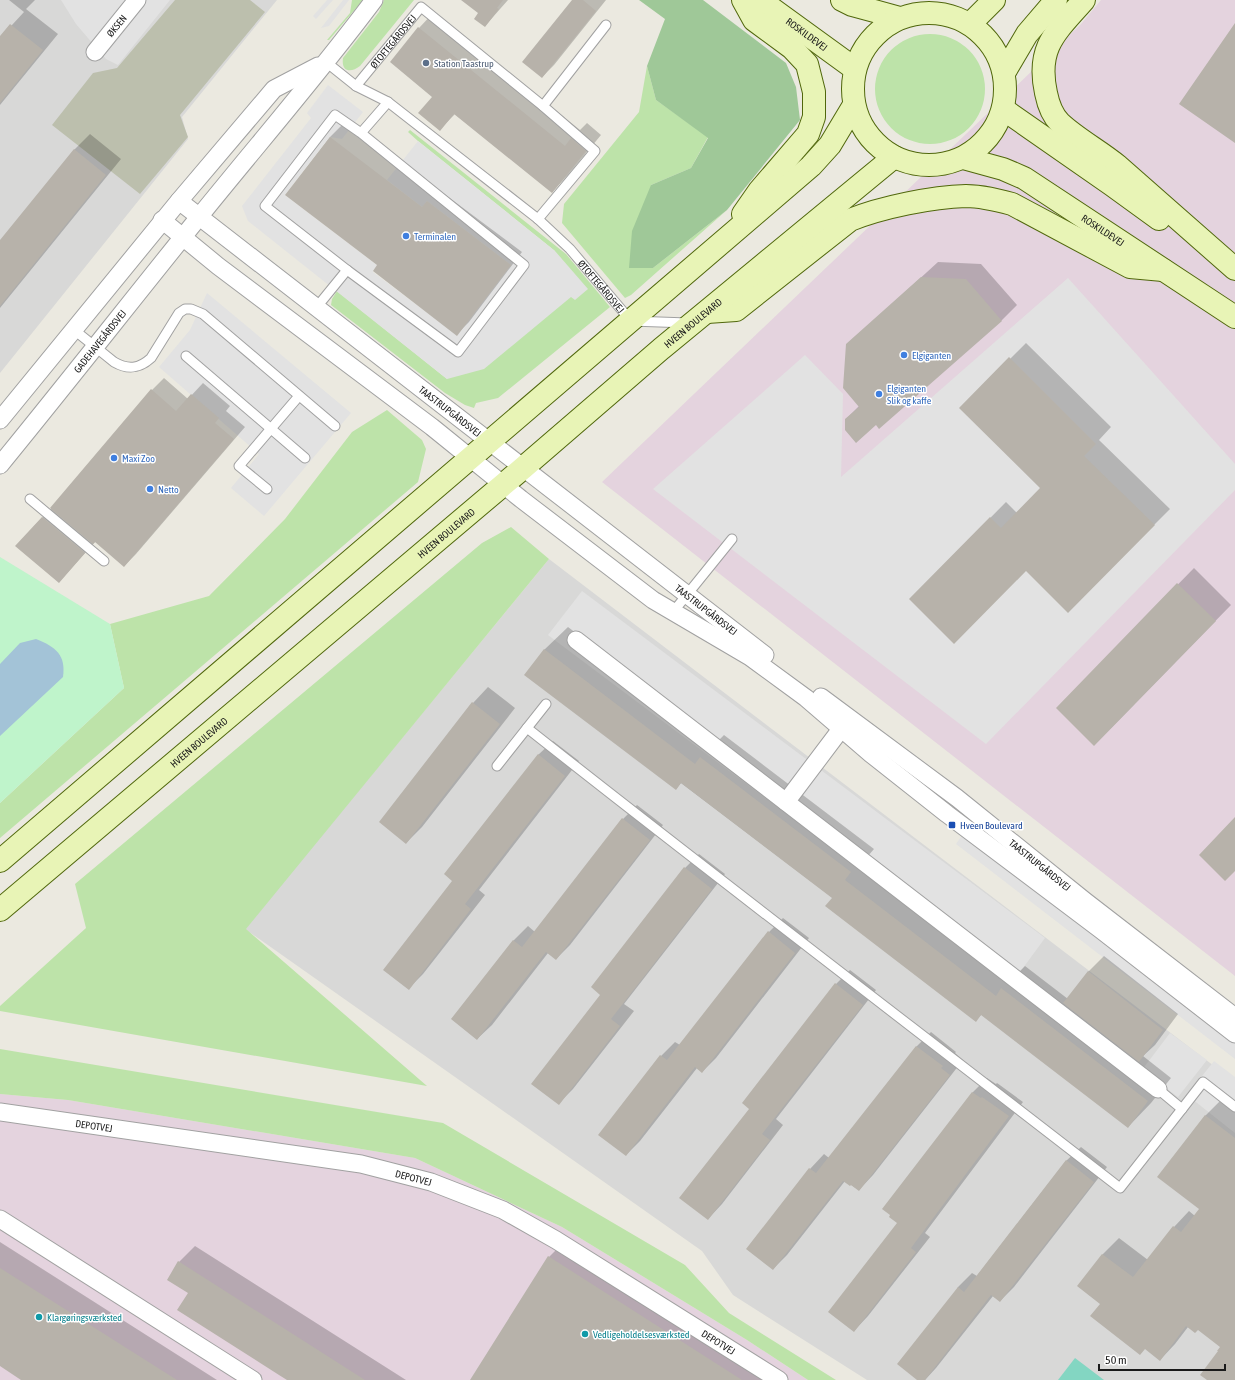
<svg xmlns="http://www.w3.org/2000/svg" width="1235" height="1380" font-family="'Asap Condensed',sans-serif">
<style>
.residential{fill:#d8d8d7}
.industrial{fill:#e4d3de}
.construction{fill:#bcbfad}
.grass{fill:#bde3a9}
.forest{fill:#9fc898}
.park{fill:#bff4cb}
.pitch{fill:#83d6c2}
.parking{fill:#e2e2e2}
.water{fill:#a3c3d7}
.shadow{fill:#0003}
.building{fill:#b7b2aa}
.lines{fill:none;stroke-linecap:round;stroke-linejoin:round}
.lane-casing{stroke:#a1a1a1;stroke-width:11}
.street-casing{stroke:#a1a1a1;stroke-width:19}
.secondary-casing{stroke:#50670c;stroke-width:24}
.lane{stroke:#fff;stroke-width:9}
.street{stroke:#fff;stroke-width:17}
.secondary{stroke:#e8f4b6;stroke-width:22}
.service-dot{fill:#5c6f8a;stroke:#fff;stroke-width:1.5}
.shop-dot{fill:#3f7fe0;stroke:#fff;stroke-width:1.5}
.transit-dot{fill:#1a4fb4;stroke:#fff;stroke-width:1.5}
.culture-dot{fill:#0f9aa8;stroke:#fff;stroke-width:1.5}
.labels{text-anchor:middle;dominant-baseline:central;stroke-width:3;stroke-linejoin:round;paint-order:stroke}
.street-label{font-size:10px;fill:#1a1a1a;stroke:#fff}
.service-label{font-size:10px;fill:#4e5e75;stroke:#fff;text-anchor:start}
.shop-label{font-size:10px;fill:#366cbe;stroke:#fff;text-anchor:start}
.transit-label{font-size:10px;fill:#164399;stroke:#fff;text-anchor:start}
.culture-label{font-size:10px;fill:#0d838f;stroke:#fff;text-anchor:start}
</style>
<rect width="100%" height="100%" fill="#ebe9e0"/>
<path class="residential" d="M 0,0 L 277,0 L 182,117 L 188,139 L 0,373 Z
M 549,559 L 1235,1082 L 1235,1380 L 867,1380 L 733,1295 L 702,1251 L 245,929 Z"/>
<path class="industrial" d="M 1101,0 L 1235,0 L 1235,976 L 602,482 L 1081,24 Z
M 0,1094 L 68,1100 L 415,1158 L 562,1227 L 747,1340 L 808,1380 L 0,1380 Z"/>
<path class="construction" d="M 175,0 L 250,0 L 265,12 L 180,115 L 188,137 L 140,194 L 52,125 L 93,73 L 117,68 Z"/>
<path class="grass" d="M 352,0 L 363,0 L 329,40 L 327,40 L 350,13 Z
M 384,0 L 414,0 L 360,66 C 351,73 341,72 343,58 L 379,12 Z
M875 89a55 55 0 1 1 110 0a55 55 0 1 1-110 0Z
M 647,66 L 656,100 L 708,137 L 691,168 L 651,185 L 653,268 L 727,210 L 631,295 L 625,298 L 562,223 L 564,204 L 639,112 Z
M 410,130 L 566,254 L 610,307 L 498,398 L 476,403 L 474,408 L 465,405 L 445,393 L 331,305 L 332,299 L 337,291 L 447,379 L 555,251 L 418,141 L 408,132 Z
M 387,410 L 422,440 L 426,449 L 418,482 L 0,838 L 0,803 L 124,688 L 110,624 L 209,596 L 285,519 L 352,432 Z
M 511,527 L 549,559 L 246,929 L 427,1086 L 0,1011 L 0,1006 L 86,928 L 75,884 L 482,543 Z
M 0,1049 L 443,1123 L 685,1265 L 729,1313 L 836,1380 L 808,1380 L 747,1340 L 562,1227 L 415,1158 L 68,1100 L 0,1094 Z"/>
<path class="forest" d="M 639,0 L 703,0 L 786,63 L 796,87 L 800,120 L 727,210 L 653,268 L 629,268 L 632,231 L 651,185 L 691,168 L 708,138 L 656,100 L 647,66 L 665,19 Z"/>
<path class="park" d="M 0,557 L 110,624 L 124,688 L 0,803 Z"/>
<path class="pitch" d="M 1075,1358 L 1104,1380 L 1058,1380 Z"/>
<path class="parking" d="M 61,0 L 170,0 L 118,65 L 106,59 L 76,24 Z
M 327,0 L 333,0 L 316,19 L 313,16 Z
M 343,0 L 349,0 L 329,26 L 321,28 Z
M 328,85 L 363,112 L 342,139 L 330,137 L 285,195 L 377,265 L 373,272 L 457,335 L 511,265 L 427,201 L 422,207 L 387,180 L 418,141 L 555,251 L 588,289 L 575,300 L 571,297 L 484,369 L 447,379 L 248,221 L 242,206 L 311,118 L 307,113 Z
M 1068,278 L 1235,464 L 1235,490 L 986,744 L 653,489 L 805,355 L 843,394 L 841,477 Z
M 207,293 L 351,413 L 264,516 L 231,488 L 259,454 L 159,367 L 190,330 Z
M 582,591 L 1045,938 L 1012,983 L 548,635 Z
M 967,828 L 1235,1034 L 1235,1059 L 956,844 Z
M 1170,1033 L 1207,1060 L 1178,1097 L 1142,1070 Z
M 1214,1061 L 1235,1077 L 1235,1133 L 1187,1095 Z"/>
<path class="water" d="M 36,639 C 56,647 66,655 63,677 L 0,736 L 0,664 L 20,643 Z"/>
<path class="shadow" d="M 9,0 L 35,0 L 26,9 L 58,34 L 0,105 L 0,38 L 24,12 Z
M 463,0 L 508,0 L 485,26 L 479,13 Z
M 573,0 L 606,0 L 554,65 L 542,77 Z
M 434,12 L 580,130 L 587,123 L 601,135 L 567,176 L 552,192 L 455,114 L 440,129 L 419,28 Z
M 342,125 L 434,195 L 439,190 L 522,252 L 469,322 L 457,334 L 379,265 L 286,195 L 330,137 Z
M 90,134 L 121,159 L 0,308 L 0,242 L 74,150 Z
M 938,262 L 981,264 L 1017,305 L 1002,320 L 879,427 L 876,423 L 846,419 L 860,405 L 847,345 Z
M 1026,343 L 1111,427 L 1099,440 L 1170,509 L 1068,611 L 1026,570 L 910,599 L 1006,502 L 1017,513 L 1042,488 L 961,408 Z
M 164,378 L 188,399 L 203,383 L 230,406 L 226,411 L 245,427 L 136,554 L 124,566 L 96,541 L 59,582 L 17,546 L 37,523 L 52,508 L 152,390 Z
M 1194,568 L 1231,605 L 1110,729 L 1057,708 Z
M 568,627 L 718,741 L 724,735 L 874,849 L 868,856 L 1019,972 L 1025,966 L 1068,999 L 1088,972 L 1104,956 L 1178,1014 L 1155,1045 L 1143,1056 L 1171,1078 L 1151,1103 L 1128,1127 L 982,1014 L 976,1020 L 833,898 L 681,783 L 676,789 L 544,650 Z
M 488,687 L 515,708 L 422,827 L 406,843 L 473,703 Z
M 553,741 L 579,761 L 479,890 L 485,895 L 423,974 L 409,988 L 454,880 L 538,755 Z
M 637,805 L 663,825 L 570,945 L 556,959 L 548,953 L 492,1025 L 477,1039 L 452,1019 L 514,940 L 528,926 L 535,932 L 623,819 Z
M 699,854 L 725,874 L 624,1004 L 634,1011 L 573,1089 L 558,1104 L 602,995 L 685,868 Z
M 783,918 L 809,938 L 716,1058 L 702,1072 L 697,1068 L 640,1141 L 626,1155 L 600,1135 L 661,1056 L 675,1042 L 680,1045 L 769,932 Z
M 850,970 L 876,990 L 776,1119 L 783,1125 L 722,1204 L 708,1219 L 750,1108 L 836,984 Z
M 931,1032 L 956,1052 L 955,1053 L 963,1060 L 873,1175 L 859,1190 L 845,1181 L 787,1255 L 773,1269 L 747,1249 L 810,1169 L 824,1154 L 829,1158 L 917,1046 Z
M 987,1078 L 996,1084 L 997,1083 L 1023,1102 L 925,1233 L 930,1237 L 868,1316 L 854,1331 L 898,1223 L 892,1215 L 884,1209 L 973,1092 Z
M 1221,1100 L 1235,1110 L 1235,1380 L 1209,1380 L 1222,1347 L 1198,1329 L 1188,1327 L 1175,1344 L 1160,1360 L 1101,1304 L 1078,1286 L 1103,1254 L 1119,1238 L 1148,1260 L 1174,1227 L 1189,1211 L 1195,1216 L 1201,1209 L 1159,1176 L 1206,1115 Z
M 1081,1147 L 1107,1167 L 1014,1287 L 1000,1301 L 993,1296 L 936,1368 L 925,1380 L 919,1380 L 958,1287 L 972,1273 L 977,1276 L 1066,1161 Z
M 565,1241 L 783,1380 L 471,1380 L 549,1257 Z
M 0,1242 L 217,1380 L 23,1380 L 0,1365 Z
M 195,1246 L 406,1380 L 289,1380 L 190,1293 L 179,1262 Z"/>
<path class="building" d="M 461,0 L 503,0 L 497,8 L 499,9 L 485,27 L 474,19 L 478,13 Z
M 572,0 L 583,0 L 596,11 L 542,78 L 522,62 Z
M 1235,23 L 1235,143 L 1179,104 Z
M 10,24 L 43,50 L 0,103 L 0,36 Z
M 418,27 L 565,146 L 571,138 L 586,151 L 552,193 L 454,114 L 440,131 L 418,113 L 432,97 L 390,62 Z
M 330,137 L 422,207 L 427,201 L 511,265 L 457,336 L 373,271 L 377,265 L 285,195 Z
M 74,149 L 106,175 L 0,306 L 0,240 Z
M 921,277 L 966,279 L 1002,321 L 879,429 L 876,425 L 856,443 L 845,430 L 845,419 L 859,407 L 843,388 L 846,344 Z
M 1009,357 L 1096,444 L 1084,456 L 1155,525 L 1068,613 L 1026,571 L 954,644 L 909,599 L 990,517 L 1001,528 L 1040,488 L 959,408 Z
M 151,389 L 176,411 L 191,394 L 219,418 L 215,423 L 234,439 L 124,567 L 95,542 L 93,544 L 50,508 Z
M 42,517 L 85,553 L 59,583 L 15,546 Z
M 1177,583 L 1216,621 L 1094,746 L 1056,708 Z
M 544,649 L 695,764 L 700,757 L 851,872 L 845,880 L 996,996 L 1001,988 L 1148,1101 L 1128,1128 L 981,1015 L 976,1022 L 825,906 L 832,898 L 681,783 L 676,790 L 524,675 Z
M 472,702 L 500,724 L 406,844 L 379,822 Z
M 538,754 L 565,776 L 465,904 L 471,909 L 409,990 L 383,970 L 452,881 L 444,874 Z
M 1235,817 L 1235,871 L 1225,881 L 1199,855 Z
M 622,818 L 650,840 L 556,960 L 546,952 L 477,1040 L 451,1019 L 513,940 L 522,947 Z
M 684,867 L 712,889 L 611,1019 L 620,1026 L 559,1105 L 531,1084 L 600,995 L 591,987 Z
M 768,931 L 795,953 L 702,1073 L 695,1067 L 626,1156 L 598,1135 L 660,1055 L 667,1060 Z
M 1088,971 L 1163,1030 L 1139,1062 L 1063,1003 Z
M 835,983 L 863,1005 L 762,1134 L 770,1140 L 708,1220 L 679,1198 L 749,1109 L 742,1103 Z
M 916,1046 L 943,1066 L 941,1068 L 950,1075 L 859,1191 L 851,1185 L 850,1186 L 843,1181 L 773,1270 L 746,1249 L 809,1168 L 816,1173 Z
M 972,1092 L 981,1098 L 982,1097 L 1009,1116 L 911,1248 L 916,1252 L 854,1332 L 828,1312 L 897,1223 L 889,1217 L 890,1215 L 882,1209 Z
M 1205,1115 L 1235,1138 L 1235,1380 L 1207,1380 L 1200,1375 L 1218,1351 L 1217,1351 L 1220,1347 L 1198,1330 L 1195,1333 L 1186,1326 L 1160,1361 L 1145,1349 L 1140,1355 L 1090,1316 L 1100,1304 L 1077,1286 L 1102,1254 L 1133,1277 L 1173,1226 L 1181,1232 L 1199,1209 L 1157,1177 Z
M 1066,1160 L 1094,1182 L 1000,1302 L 991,1295 L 925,1380 L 917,1380 L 897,1364 L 958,1287 L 964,1292 Z
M 548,1256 L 742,1380 L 470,1380 Z
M 178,1261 L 365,1380 L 287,1380 L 279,1375 L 177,1310 L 188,1293 L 167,1280 Z
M 0,1268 L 177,1380 L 21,1380 L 0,1366 Z"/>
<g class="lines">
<defs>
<g id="lane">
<path id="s1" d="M 326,62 L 356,86 L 388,102 L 538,219 L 570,249 L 631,321 L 688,323"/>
<path id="s2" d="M 356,86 L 421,7 L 543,106 L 595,151 L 538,219"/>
<path d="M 543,106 L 606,25"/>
<path d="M 361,133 L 335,115 L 265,206 L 347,270 L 458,352 L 524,265 L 361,133 L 388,102"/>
<path d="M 316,308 L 347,270"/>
<path d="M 73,329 L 114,362 C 128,370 139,369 151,358 L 179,313 L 185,309 L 191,309 L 203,314 L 335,426"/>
<path d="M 186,356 L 305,458"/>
<path d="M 267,489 L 239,466 L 299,396"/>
<path d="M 30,499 L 104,561"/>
<path d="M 673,612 L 732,539"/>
<path d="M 527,728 C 723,883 923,1035 1120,1188 L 1182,1109"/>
<path d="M 497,766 L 546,704"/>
<path d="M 1158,1089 L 1182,1109 L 1203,1082 L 1235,1107"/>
</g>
<g id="street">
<path id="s3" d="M 95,52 L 137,0"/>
<path id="s4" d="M 179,201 L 765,655"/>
<path d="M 162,220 L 218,266 L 432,427 L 521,499 L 653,600 L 750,657 L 806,698 L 871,754 L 947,814 L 1101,930 L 1235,1034"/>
<path d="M 0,420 L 179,201 L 274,89 L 318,66"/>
<path id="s5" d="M 0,465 C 67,383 132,300 199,217 C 257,145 318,75 374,0"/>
<path d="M 576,640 L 1158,1089"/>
<path id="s6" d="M 821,697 L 957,798 L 1085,901 L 1235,1017"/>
<path d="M 786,802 L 841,729"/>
<path id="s7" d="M 0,1112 L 361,1164 L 431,1182 L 503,1210 L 556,1240 L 779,1380"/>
<path d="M 0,1219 L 253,1380"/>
</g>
<g id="secondary">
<path id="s8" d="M 760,0 L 855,69"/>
<path d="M 842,0 L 852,5 L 900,18"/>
<path d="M 1084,0 C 1056,32 1036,47 1046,93 C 1048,103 1052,115 1060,123 C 1077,139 1100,151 1118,166 C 1157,200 1196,235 1235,269"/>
<circle cx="929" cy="89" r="76"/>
<path d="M 970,24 L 994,0"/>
<path d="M 1004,73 L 1027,34 L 1056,0"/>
<path d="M 1003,109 L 1112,185 L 1159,219"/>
<path id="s9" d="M 963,158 L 1003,169 L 1024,178 L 1235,317"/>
<path d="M 743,214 L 759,191 L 808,134 L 814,117 L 814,92 L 807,64 L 792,48 L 754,20 L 743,0"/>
<path d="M 707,312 L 736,310 L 850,220 C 882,207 932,197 966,196 C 982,196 997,200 1012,204 L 1130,267 L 1163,270"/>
<path d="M 0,861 L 811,166 L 830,145 L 854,105"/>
<path id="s10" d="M 0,910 L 523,468 L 661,349 L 894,157"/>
</g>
</defs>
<use href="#lane" class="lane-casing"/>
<use href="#street" class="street-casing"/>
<use href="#secondary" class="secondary-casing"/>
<use href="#lane" class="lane"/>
<use href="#street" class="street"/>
<use href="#secondary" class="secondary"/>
</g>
<circle class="service-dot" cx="426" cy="63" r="4"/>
<g class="shop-dot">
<circle cx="406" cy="236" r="4"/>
<circle cx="904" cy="355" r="4"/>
<circle cx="879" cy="394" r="4"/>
<circle cx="114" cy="458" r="4"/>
<circle cx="150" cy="489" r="4"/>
</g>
<rect class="transit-dot" x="948" y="821" width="8" height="8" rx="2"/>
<g class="culture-dot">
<circle cx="39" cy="1317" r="4"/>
<circle cx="585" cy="1334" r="4"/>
</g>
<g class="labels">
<g class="street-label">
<text stroke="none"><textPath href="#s3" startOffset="34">ØKSEN</textPath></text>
<text stroke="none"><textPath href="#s8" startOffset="58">ROSKILDEVEJ</textPath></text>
<text stroke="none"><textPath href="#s2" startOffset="58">ØTOFTEGÅRDSVEJ</textPath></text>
<text stroke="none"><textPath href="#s9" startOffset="159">ROSKILDEVEJ</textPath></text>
<text stroke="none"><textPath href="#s1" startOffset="357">ØTOFTEGÅRDSVEJ</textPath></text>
<text stroke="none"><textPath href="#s10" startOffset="908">HVEEN BOULEVARD</textPath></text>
<text stroke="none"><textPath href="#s5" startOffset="159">GADEHAVEGÅRDSVEJ</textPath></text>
<text stroke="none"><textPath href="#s4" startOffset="343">TAASTRUPGÅRDSVEJ</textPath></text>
<text stroke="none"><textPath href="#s10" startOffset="584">HVEEN BOULEVARD</textPath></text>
<text stroke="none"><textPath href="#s4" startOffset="667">TAASTRUPGÅRDSVEJ</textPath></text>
<text stroke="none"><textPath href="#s10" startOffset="260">HVEEN BOULEVARD</textPath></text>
<text stroke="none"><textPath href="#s6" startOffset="276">TAASTRUPGÅRDSVEJ</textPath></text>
<text stroke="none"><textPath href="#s7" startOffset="95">DEPOTVEJ</textPath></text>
<text stroke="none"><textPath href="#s7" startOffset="419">DEPOTVEJ</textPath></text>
<text stroke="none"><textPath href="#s7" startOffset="767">DEPOTVEJ</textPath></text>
</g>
<g class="service-label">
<text x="434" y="63">Station Taastrup</text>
</g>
<g class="shop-label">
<text x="414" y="236">Terminalen</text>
<text x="912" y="355">Elgiganten</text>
<text x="887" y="388">Elgiganten<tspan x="887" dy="12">Slik og kaffe</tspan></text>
<text x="122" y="458">Maxi Zoo</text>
<text x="158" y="489">Netto</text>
</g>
<g class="transit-label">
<text x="960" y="825">Hveen Boulevard</text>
</g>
<g class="culture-label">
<text x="47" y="1317">Klargøringsværksted</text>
<text x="593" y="1334">Vedligeholdelsesværksted</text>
</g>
</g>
<path d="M1099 1364v6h126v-6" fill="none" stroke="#1a1a1a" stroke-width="2"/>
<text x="1105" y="1364" font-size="12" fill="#1a1a1a" stroke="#ffffff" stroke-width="3" paint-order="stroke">50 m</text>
</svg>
